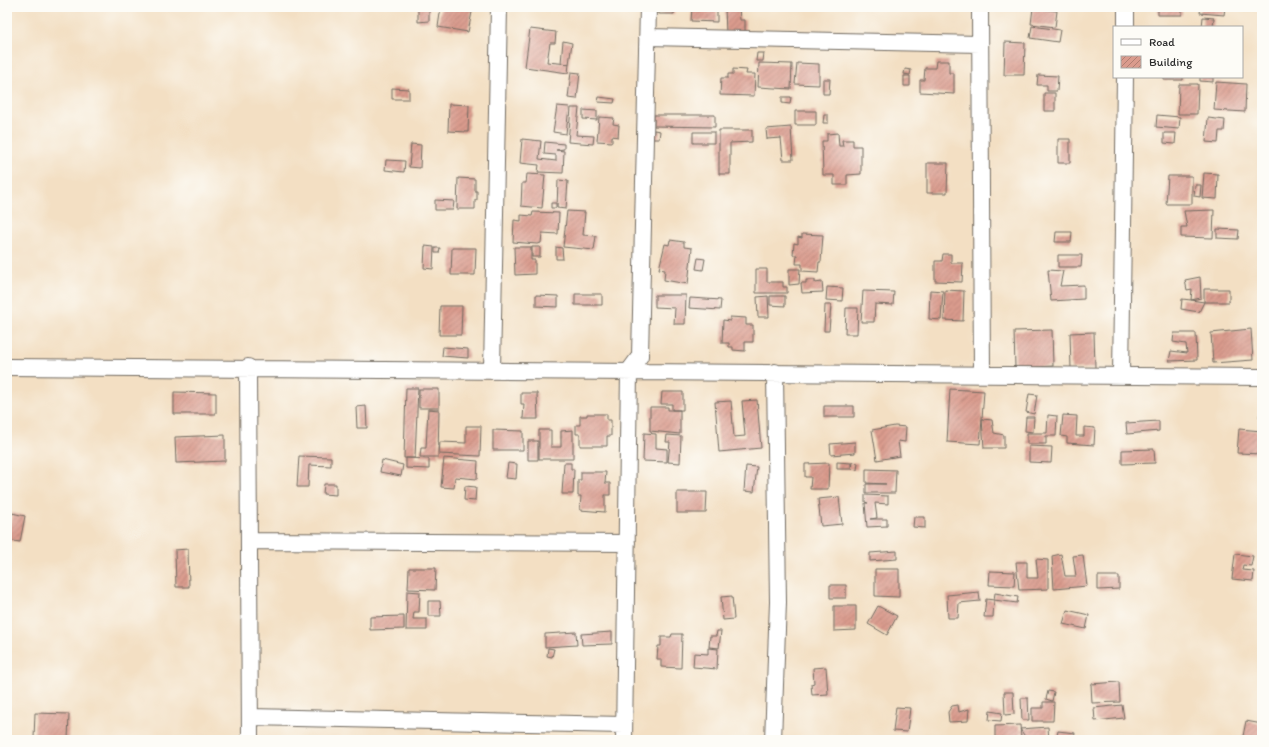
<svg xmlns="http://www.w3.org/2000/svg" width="1269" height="747" font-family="Itim,sans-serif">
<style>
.building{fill:url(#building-hatch)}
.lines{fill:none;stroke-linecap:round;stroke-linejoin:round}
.minor-casing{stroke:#716a60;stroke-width:18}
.minor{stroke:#fff;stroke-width:16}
</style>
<defs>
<pattern id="building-hatch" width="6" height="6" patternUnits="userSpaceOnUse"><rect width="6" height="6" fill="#da9b8d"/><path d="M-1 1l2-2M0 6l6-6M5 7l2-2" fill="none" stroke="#b17f73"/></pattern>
</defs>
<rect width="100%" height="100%" fill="#fdfcf7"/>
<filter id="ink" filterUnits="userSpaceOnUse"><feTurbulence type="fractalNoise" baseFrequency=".025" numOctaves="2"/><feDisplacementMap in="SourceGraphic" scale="8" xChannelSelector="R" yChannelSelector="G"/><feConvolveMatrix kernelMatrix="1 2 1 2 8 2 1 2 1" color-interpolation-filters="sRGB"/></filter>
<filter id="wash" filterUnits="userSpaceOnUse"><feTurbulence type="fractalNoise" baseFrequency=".012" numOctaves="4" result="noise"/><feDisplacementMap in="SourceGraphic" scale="16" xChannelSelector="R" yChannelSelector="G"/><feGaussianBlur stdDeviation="0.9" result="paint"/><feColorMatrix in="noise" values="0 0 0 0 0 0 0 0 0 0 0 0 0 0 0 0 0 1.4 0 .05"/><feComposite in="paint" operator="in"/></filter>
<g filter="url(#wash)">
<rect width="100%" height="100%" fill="#f3dfc3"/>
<g id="blocks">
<path class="building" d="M 418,7 L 429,7 L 429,21 L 418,22 Z
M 441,7 L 473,7 L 468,32 L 438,27 Z
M 659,7 L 675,7 L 674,14 L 659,14 Z
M 692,7 L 711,7 L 711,9 L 717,9 L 717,22 L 691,21 Z
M 725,7 L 739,7 L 740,20 L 745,20 L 745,33 L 726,34 Z
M 1059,7 L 1073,7 L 1073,9 L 1059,8 Z
M 1158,7 L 1182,7 L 1182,15 L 1158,15 Z
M 1201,7 L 1225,7 L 1224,15 L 1200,13 Z
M 1033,8 L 1057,11 L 1055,27 L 1031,24 Z
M 1203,17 L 1214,18 L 1213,27 L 1202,27 Z
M 1032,26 L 1060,30 L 1058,42 L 1030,38 Z
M 530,29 L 556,32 L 555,43 L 550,43 L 547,62 L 569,64 L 568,73 L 525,67 Z
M 563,41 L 572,43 L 569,64 L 561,63 Z
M 1005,42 L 1025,43 L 1024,75 L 1004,75 Z
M 757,53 L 764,53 L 763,61 L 756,61 Z
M 936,61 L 949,61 L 949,73 L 954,73 L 954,94 L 920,92 L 920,80 L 924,80 L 925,68 L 935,68 Z
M 759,63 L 792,64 L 791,89 L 758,87 Z
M 797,63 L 819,64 L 819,85 L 795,84 Z
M 733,69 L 747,70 L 746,74 L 755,74 L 754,96 L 720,95 L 721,78 L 728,78 L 728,74 L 733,74 Z
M 905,69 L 911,70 L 910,75 L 904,74 Z
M 571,72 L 580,73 L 577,99 L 568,98 Z
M 1038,75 L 1058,76 L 1057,91 L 1047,91 L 1047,85 L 1037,85 Z
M 904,76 L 910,76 L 910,86 L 904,86 Z
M 1164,77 L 1183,77 L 1183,80 L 1164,80 Z
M 1200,77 L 1213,77 L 1213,82 L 1200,81 Z
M 823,79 L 830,79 L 829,94 L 823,94 Z
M 1216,82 L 1246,84 L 1245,112 L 1214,110 Z
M 1179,84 L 1198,84 L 1197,114 L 1178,114 Z
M 392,88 L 409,89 L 409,99 L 392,99 Z
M 1044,93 L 1055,93 L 1055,111 L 1044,111 Z
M 599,97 L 615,99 L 614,103 L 598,102 Z
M 782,97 L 791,97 L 790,104 L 782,103 Z
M 449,104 L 469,105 L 468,132 L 448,131 Z
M 557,106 L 569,107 L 566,134 L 553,132 Z
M 571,108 L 579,108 L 576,135 L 594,136 L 593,144 L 568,142 Z
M 583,110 L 597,111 L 597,120 L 583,119 Z
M 795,111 L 816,111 L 816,125 L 795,125 Z
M 654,115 L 715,115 L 715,127 L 654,126 Z
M 824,115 L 828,115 L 828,123 L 823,123 Z
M 1157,115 L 1180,117 L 1179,129 L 1156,127 Z
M 599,117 L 614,118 L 613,124 L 619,125 L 618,137 L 612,136 L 612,142 L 597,141 Z
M 1208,118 L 1225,120 L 1224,131 L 1219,131 L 1218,143 L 1206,142 Z
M 791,127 L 793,160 L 783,160 L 781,138 L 767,139 L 766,129 Z
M 654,130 L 660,131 L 659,139 L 653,139 Z
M 719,130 L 752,130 L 752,142 L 730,143 L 730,174 L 719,174 Z
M 693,132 L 714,132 L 714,143 L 693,143 Z
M 838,133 L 839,146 L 843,146 L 842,140 L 853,140 L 853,146 L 861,146 L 861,174 L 847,175 L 847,185 L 834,185 L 834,175 L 823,175 L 822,141 L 827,141 L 827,134 Z
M 1164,133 L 1176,133 L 1175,144 L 1164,143 Z
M 522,139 L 541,141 L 539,159 L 556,161 L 556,155 L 544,154 L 545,142 L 564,144 L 564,149 L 556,150 L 564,151 L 563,173 L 538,172 L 539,165 L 520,163 Z
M 1058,139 L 1070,139 L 1070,163 L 1058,163 Z
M 411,144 L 421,145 L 420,168 L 409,167 Z
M 386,160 L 405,161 L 404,172 L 385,170 Z
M 927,163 L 948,163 L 947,193 L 927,193 Z
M 1204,173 L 1218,174 L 1217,199 L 1202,198 Z
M 527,174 L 545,175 L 542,208 L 521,206 L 522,183 L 526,183 Z
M 1168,176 L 1192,176 L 1192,204 L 1166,204 Z
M 458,178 L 475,179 L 475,191 L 477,191 L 477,200 L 475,200 L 475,209 L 457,209 Z
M 558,180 L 568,181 L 566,209 L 557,208 Z
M 1195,185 L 1201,185 L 1200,197 L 1194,196 Z
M 435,200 L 454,201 L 453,210 L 435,210 Z
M 551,203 L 556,203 L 556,208 L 551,208 Z
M 1214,210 L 1213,238 L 1181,237 L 1181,227 L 1187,227 L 1184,211 Z
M 567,211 L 585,212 L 583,235 L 596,236 L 594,250 L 563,247 Z
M 533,212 L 559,213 L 558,234 L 542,233 L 541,243 L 537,244 L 513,242 L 514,220 L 521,221 L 521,215 L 532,216 Z
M 1217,229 L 1239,230 L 1238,239 L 1217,238 Z
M 1056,232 L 1072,232 L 1071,242 L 1055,242 Z
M 802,234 L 823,235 L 821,262 L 819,262 L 818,272 L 802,271 L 802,264 L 796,264 L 797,255 L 793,255 L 794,243 L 798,244 L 798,237 L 802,238 Z
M 670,240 L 684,242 L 684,247 L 692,248 L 688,284 L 664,280 L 665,270 L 659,269 L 665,244 L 669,245 Z
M 425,246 L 434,247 L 433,269 L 424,268 Z
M 514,247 L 531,247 L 531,260 L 535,260 L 535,274 L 515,275 Z
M 532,247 L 540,247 L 540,257 L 532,257 Z
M 556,247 L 562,248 L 563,259 L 556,259 Z
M 435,248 L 440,248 L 439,253 L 435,253 Z
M 452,248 L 476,248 L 475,275 L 451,275 Z
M 943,254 L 951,254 L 951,263 L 963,263 L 962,282 L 935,281 L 935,261 L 942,261 Z
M 1058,255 L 1082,255 L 1081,267 L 1058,267 Z
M 698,258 L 705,259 L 703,270 L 696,269 Z
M 756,269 L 767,269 L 767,282 L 783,282 L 783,287 L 787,287 L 787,293 L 756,293 Z
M 789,269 L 800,269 L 799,284 L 789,285 Z
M 1048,270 L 1063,271 L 1060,286 L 1084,285 L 1084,299 L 1051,301 Z
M 1200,277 L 1201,298 L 1191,300 L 1192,289 L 1187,290 L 1185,280 Z
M 806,280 L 815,280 L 815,283 L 822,282 L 823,292 L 802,293 L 801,283 L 806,283 Z
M 827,287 L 843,288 L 842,301 L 826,300 Z
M 1204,289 L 1229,289 L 1229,302 L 1204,302 Z
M 930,290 L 943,291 L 941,320 L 929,319 Z
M 945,290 L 964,291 L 963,321 L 944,320 Z
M 863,291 L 894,292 L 893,305 L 875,304 L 874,322 L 861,322 Z
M 575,294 L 602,294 L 602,305 L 575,305 Z
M 536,295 L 558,296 L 558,307 L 536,306 Z
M 655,295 L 686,295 L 685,324 L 674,324 L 675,308 L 655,307 Z
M 768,296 L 769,317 L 758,317 L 757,297 Z
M 770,296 L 785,296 L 785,306 L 770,305 Z
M 690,298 L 721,300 L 720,310 L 689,308 Z
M 1182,299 L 1191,300 L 1204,302 L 1199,312 L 1181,309 Z
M 825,305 L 831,305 L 829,331 L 824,331 Z
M 440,306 L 462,306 L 461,335 L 439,335 Z
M 846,308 L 858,308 L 857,334 L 845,334 Z
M 730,317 L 746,318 L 746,325 L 753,325 L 753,342 L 745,342 L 745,351 L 733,350 L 733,347 L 729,347 L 729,343 L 722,343 L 723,320 L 730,321 Z
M 1251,329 L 1253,360 L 1213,363 L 1211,333 Z
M 1052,330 L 1053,366 L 1015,368 L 1014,331 Z
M 1094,332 L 1095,368 L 1071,369 L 1070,333 Z
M 1174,333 L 1196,333 L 1197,360 L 1169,361 L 1171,351 L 1187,353 L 1186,344 L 1173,342 Z
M 443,347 L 468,349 L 468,358 L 442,356 Z
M 406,388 L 418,388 L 415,458 L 404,458 Z
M 419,389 L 439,389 L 439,408 L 419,408 Z
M 950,389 L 984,391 L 982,419 L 992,420 L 994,433 L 1004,435 L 1004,448 L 984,448 L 982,419 L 980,444 L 947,442 Z
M 174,392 L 216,393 L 216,414 L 174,414 Z
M 662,392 L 683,392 L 683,410 L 672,410 L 672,404 L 661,404 Z
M 521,393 L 537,393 L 538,419 L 523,419 L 524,404 L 521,404 Z
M 1029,394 L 1037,395 L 1034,414 L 1026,412 Z
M 757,400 L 761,448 L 719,452 L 715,402 L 731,401 L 734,437 L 745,436 L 742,401 Z
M 1261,403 L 1262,403 L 1262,418 L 1259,417 Z
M 366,406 L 367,428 L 357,428 L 356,407 Z
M 824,406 L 854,406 L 854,417 L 824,417 Z
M 650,407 L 668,407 L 668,410 L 680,410 L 680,434 L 650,431 Z
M 428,409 L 439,410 L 438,457 L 420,457 L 421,448 L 426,448 Z
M 587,414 L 607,414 L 607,420 L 611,420 L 611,436 L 607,436 L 607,446 L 580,446 L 580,434 L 576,434 L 576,425 L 580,425 L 580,416 L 587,416 Z
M 1048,415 L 1057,416 L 1056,436 L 1046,436 L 1046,444 L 1027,444 L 1027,433 L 1047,433 Z
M 1063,415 L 1077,416 L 1076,436 L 1084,436 L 1084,427 L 1095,428 L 1094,445 L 1067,443 L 1067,437 L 1061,436 Z
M 1026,417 L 1034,417 L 1033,432 L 1025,431 Z
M 1159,421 L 1159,431 L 1127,434 L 1126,423 Z
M 466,426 L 481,426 L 480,456 L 439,454 L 440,442 L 466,443 Z
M 895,426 L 906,427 L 905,442 L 898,441 L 900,456 L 877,460 L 872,430 Z
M 1239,429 L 1262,431 L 1262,454 L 1237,453 Z
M 493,430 L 523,431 L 523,450 L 493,450 Z
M 539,430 L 551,430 L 551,447 L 561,447 L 561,431 L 573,430 L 573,459 L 539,459 Z
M 644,433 L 656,434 L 656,448 L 667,449 L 667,462 L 643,461 Z
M 225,435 L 225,461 L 176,463 L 175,437 Z
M 667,435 L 681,436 L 680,463 L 668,462 L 670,442 L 666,442 Z
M 528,441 L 538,441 L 538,460 L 528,460 Z
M 855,442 L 855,453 L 831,455 L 830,444 Z
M 1029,446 L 1052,447 L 1051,463 L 1029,462 Z
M 1154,449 L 1155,463 L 1122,464 L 1122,450 Z
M 299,456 L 331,457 L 331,466 L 309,465 L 308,487 L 297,487 Z
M 406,458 L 429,459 L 429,469 L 406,468 Z
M 444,458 L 478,461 L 477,479 L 455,477 L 454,488 L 441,487 Z
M 382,460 L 403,465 L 401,476 L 380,472 Z
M 837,462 L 851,463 L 851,469 L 837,469 Z
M 852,462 L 858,463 L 857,470 L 851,469 Z
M 508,463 L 517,464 L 516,479 L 506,478 Z
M 564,463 L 571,463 L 571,469 L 574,469 L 573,494 L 562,494 Z
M 829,463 L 828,489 L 810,489 L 811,477 L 805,477 L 805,464 Z
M 746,466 L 757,467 L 754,492 L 744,491 Z
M 866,469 L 896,470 L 895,493 L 866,493 L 866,484 L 886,484 L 866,483 Z
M 581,472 L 606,472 L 605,483 L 610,483 L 610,495 L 605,495 L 605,512 L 580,510 L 581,496 L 578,496 L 578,480 L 581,480 Z
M 324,484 L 336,484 L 336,495 L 323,494 Z
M 465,486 L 476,487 L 475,501 L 464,500 Z
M 677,492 L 707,492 L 706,513 L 677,513 Z
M 865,495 L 888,496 L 888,504 L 875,503 L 877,518 L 870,519 L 887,519 L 887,526 L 867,527 L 865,503 L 868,503 L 865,502 Z
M 839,497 L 842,524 L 821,526 L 818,499 Z
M 12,513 L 25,516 L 20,542 L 7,540 Z
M 914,517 L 925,517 L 925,528 L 913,527 Z
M 188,549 L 189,587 L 176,587 L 175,550 Z
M 897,551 L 897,559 L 870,561 L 870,553 Z
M 1061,554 L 1065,576 L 1076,576 L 1073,556 L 1083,555 L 1087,586 L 1054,589 L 1052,556 Z
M 1235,554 L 1253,556 L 1251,566 L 1243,565 L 1242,570 L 1254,571 L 1253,581 L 1232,579 Z
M 1036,559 L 1048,560 L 1048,589 L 1019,590 L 1016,562 L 1027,562 L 1027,578 L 1038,578 Z
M 409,568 L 436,568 L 435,590 L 408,589 Z
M 875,569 L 899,569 L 899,597 L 875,596 Z
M 990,571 L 1015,572 L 1014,586 L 989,585 Z
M 1098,576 L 1119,576 L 1119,589 L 1098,590 Z
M 830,585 L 846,585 L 846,598 L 830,598 Z
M 407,591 L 420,592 L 419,612 L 414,612 L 413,619 L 427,619 L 427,630 L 406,630 Z
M 979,592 L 980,601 L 959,603 L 958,618 L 948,618 L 947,595 Z
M 995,593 L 1018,597 L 1017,603 L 994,600 Z
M 732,596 L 734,619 L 723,620 L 721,597 Z
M 986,599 L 994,600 L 993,617 L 984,617 Z
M 428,601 L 440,601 L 441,616 L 428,616 Z
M 834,606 L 856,606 L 856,630 L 834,631 Z
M 878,606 L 897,616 L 887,635 L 868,624 Z
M 1067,610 L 1089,615 L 1086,629 L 1063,624 Z
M 404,616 L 404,629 L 370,630 L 370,617 Z
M 717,631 L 721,631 L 719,648 L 709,647 L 710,636 L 716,636 Z
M 576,632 L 577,645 L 545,647 L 545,634 Z
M 612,632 L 612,644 L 582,645 L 581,634 Z
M 672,634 L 682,634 L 681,668 L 661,667 L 661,659 L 657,659 L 658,646 L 661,646 L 661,637 L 671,637 Z
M 548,648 L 554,649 L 552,657 L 547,656 Z
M 708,648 L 718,649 L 717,669 L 693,667 L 694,653 L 708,654 Z
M 826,667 L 828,694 L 812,695 L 811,684 L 814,683 L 813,668 Z
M 1119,682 L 1120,702 L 1092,703 L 1091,684 Z
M 1048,691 L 1054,692 L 1052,701 L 1046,699 Z
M 1004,692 L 1013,692 L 1014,714 L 1005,715 Z
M 1021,698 L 1028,698 L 1029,720 L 1022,720 Z
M 1043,702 L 1054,702 L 1053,721 L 1032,721 L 1032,708 L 1043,708 Z
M 958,705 L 959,712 L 969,709 L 968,721 L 949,722 L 948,712 L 952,706 Z
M 1122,705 L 1124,718 L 1095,721 L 1094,708 Z
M 896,707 L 910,708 L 907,732 L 893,731 Z
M 990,711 L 1002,713 L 1001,721 L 989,720 Z
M 35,713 L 69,714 L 68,740 L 34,738 Z
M 1246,721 L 1262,724 L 1262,740 L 1247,740 L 1248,737 L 1243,736 Z
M 1020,725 L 1021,738 L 995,739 L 995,726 Z
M 1048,727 L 1049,740 L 1026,738 L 1020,729 Z
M 1058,731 L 1075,733 L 1074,740 L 1056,740 Z"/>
</g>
</g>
<g filter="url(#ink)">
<use href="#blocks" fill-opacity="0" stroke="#716a60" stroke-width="1"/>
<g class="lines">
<defs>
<path id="minor" d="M 980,7 L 982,374
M 1126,27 L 1126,7
M 647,37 L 980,44
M 7,367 L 1262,377
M 248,367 L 250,740
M 492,370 L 499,7
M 1121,376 L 1125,77
M 249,541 L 627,543
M 250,717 L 624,725
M 624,740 L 629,371 L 640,356 L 648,7
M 773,740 L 778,602 L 775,372"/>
</defs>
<use href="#minor" class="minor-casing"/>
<use href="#minor" class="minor"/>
</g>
</g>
<rect width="1269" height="747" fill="none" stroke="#fdfcf7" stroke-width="24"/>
<rect x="1113" y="26" width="130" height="52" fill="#fdfcf7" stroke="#a9a8a5"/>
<rect x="1121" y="39" width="20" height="6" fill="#ffffff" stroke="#a9a8a5"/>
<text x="1149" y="46" font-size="12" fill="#2b2b2b">Road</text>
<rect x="1121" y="56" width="20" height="12" fill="url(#building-hatch)" stroke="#a9a8a5"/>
<text x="1149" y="66" font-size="12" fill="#2b2b2b">Building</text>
</svg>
